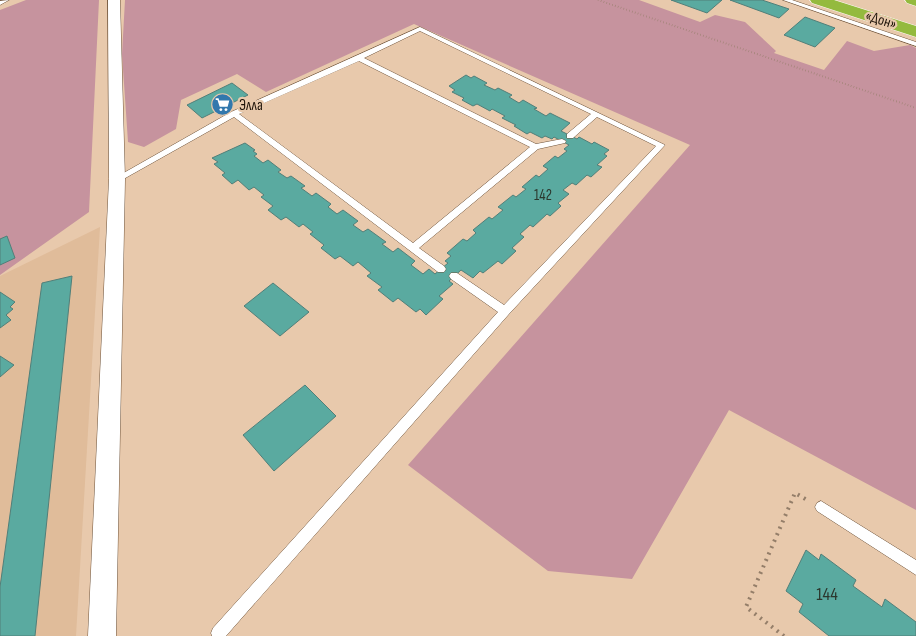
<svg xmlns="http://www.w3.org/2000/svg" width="916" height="636" font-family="'Sofia Sans Condensed',sans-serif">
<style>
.built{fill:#e0bc9a}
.green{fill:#c6939e}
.building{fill:#5aaaa0;stroke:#517f79}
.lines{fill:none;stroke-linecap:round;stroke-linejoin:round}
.lane-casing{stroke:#6e533a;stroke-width:1}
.street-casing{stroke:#6e533a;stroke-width:1}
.highway-casing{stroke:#fff;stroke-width:1}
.path-far1{stroke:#947e69;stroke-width:2;stroke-dasharray:0.5 2.5;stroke-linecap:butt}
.path{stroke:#947e69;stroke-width:4;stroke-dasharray:2 5;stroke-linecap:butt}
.lane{fill:#fff;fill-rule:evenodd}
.street{fill:#fff;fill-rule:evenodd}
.highway{fill:#94ba3e;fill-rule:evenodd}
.labels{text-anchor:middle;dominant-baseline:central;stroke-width:4.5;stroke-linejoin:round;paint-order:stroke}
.far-street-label{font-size:15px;fill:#1b1107;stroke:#e8c9ac}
.far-poi-label{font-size:15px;fill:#1b1107;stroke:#e8c9ac;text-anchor:start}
.number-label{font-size:15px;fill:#2b372d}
.near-number-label{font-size:18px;fill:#2b372d}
</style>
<rect width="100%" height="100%" fill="#e8c9ac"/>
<path class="built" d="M 100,227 L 76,636 L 0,636 L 0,276 Z"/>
<path class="green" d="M 26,0 L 99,0 L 89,212 L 0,275 L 0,10 Z
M 125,0 L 639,0 L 700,22 L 715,15 L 745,22 L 776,51 L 774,53 L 824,70 L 847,41 L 874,51 L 910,45 L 916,48 L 916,510 L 729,410 L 632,579 L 548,571 L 408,465 L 690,145 L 414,24 L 266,92 L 237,74 L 181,100 L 176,129 L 144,147 L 128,142 L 122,54 Z"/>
<path class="building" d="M 671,0 L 722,0 L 707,13 Z
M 730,0 L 762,0 L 789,9 L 779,18 Z
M 805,17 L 835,28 L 815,47 L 784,35 Z
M 466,75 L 471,78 L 474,76 L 487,83 L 484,85 L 495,90 L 498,88 L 512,95 L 509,97 L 519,103 L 523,100 L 537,108 L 534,109 L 546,116 L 550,113 L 570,123 L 561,131 L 577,139 L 579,137 L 592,144 L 594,142 L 609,150 L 604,154 L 607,156 L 597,165 L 602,167 L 591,177 L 587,175 L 576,185 L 572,183 L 563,190 L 569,194 L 558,203 L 561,206 L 550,216 L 547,214 L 533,227 L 530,225 L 520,234 L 524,237 L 512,248 L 516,251 L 502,264 L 498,261 L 483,273 L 480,271 L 473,278 L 461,270 L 449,281 L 453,284 L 439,296 L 443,299 L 426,315 L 420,309 L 416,312 L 398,298 L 393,302 L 378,290 L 382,287 L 367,276 L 371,273 L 358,262 L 353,266 L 340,256 L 335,259 L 321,248 L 324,245 L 310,234 L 313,232 L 303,224 L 299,227 L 286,217 L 281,220 L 268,210 L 273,206 L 261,197 L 264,195 L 254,187 L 249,190 L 238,180 L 232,184 L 222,175 L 225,173 L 214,164 L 218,162 L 212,158 L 245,143 L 255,150 L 253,151 L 257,154 L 254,156 L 263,163 L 268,160 L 281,170 L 278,172 L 287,178 L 291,176 L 305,186 L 301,188 L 312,196 L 316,193 L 331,204 L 328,207 L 337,214 L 343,210 L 358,221 L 353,225 L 363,232 L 368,229 L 386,242 L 382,244 L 393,252 L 398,248 L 415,261 L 411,265 L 423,274 L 429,269 L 435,274 L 448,263 L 445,261 L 451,256 L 447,253 L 463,239 L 467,241 L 476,233 L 473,230 L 489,217 L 492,219 L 503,210 L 498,207 L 513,195 L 516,197 L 526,189 L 522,187 L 536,175 L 539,177 L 548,169 L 543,166 L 555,156 L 558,158 L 567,151 L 564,149 L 569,145 L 554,137 L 552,139 L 545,136 L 542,138 L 530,132 L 527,134 L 514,126 L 516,125 L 502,118 L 505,116 L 492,109 L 490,111 L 477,104 L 473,106 L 462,100 L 464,98 L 452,92 L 455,90 L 449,86 Z
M 232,83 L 248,95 L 202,118 L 187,105 Z
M 7,236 L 15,258 L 0,265 L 0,239 Z
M 72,276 L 35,636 L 0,636 L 0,587 L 42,283 Z
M 273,283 L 309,312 L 280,336 L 244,306 Z
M 0,292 L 15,302 L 10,307 L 13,309 L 6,315 L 11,320 L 0,328 Z
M 0,356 L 14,365 L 0,377 Z
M 305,385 L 336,416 L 274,471 L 243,435 Z
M 806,550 L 819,560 L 821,554 L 856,580 L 853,586 L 882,607 L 885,599 L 916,622 L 916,636 L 829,636 L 799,612 L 803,604 L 786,591 Z"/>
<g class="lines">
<defs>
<path id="lane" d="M 9,0 L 0,5 L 0,1 Z
M 783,0 L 792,0 L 916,42 L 916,46 Z
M 420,27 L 665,145 L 509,314 L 226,636 L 212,636 L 211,633 L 213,628 L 498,312 L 451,279 L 449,276 L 451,273 L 457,273 L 504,305 L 656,146 L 597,117 L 573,138 L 567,138 L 567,134 L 591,114 L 420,31 L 364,58 L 536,144 L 562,139 L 566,141 L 565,143 L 538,149 L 419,248 L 444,266 L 446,269 L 444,272 L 438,272 L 234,117 L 120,181 L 117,182 L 113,179 L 231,112 ZM 359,61 L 530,147 L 413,243 L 239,114 Z
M 821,501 L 916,560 L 916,575 L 817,511 L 815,507 L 817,503 Z"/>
<path id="street" d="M 108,0 L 120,0 L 125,179 L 116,636 L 88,636 L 109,179 Z"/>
<path id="highway" d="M 810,0 L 834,0 L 916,26 L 916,37 L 812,3 Z
M 905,0 L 916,0 L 916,6 L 907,3 Z"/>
</defs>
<use href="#lane" class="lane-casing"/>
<use href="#street" class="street-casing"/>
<use href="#highway" class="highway-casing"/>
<path class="path-far1" d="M 598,0 L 916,108"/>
<path class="path" d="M 784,636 L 746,607 L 795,493 L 807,500"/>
<use href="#lane" class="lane"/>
<use href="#street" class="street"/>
<use href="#highway" class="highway"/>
</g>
<defs>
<symbol id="supermarket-disc" viewBox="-11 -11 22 22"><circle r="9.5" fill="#3278ad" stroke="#e8c9ac"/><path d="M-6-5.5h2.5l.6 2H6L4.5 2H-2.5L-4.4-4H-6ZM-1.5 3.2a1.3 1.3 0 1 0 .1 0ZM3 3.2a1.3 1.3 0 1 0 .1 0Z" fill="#fff"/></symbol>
</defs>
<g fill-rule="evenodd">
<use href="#supermarket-disc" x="210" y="92" width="25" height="25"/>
</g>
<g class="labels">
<g class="far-street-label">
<text transform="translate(881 20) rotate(18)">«Дон»</text>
</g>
<g class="far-poi-label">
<text x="239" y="105">Элла</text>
</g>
<g class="number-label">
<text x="543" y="195">142</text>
</g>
<g class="near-number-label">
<text x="827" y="594">144</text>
</g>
</g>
</svg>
